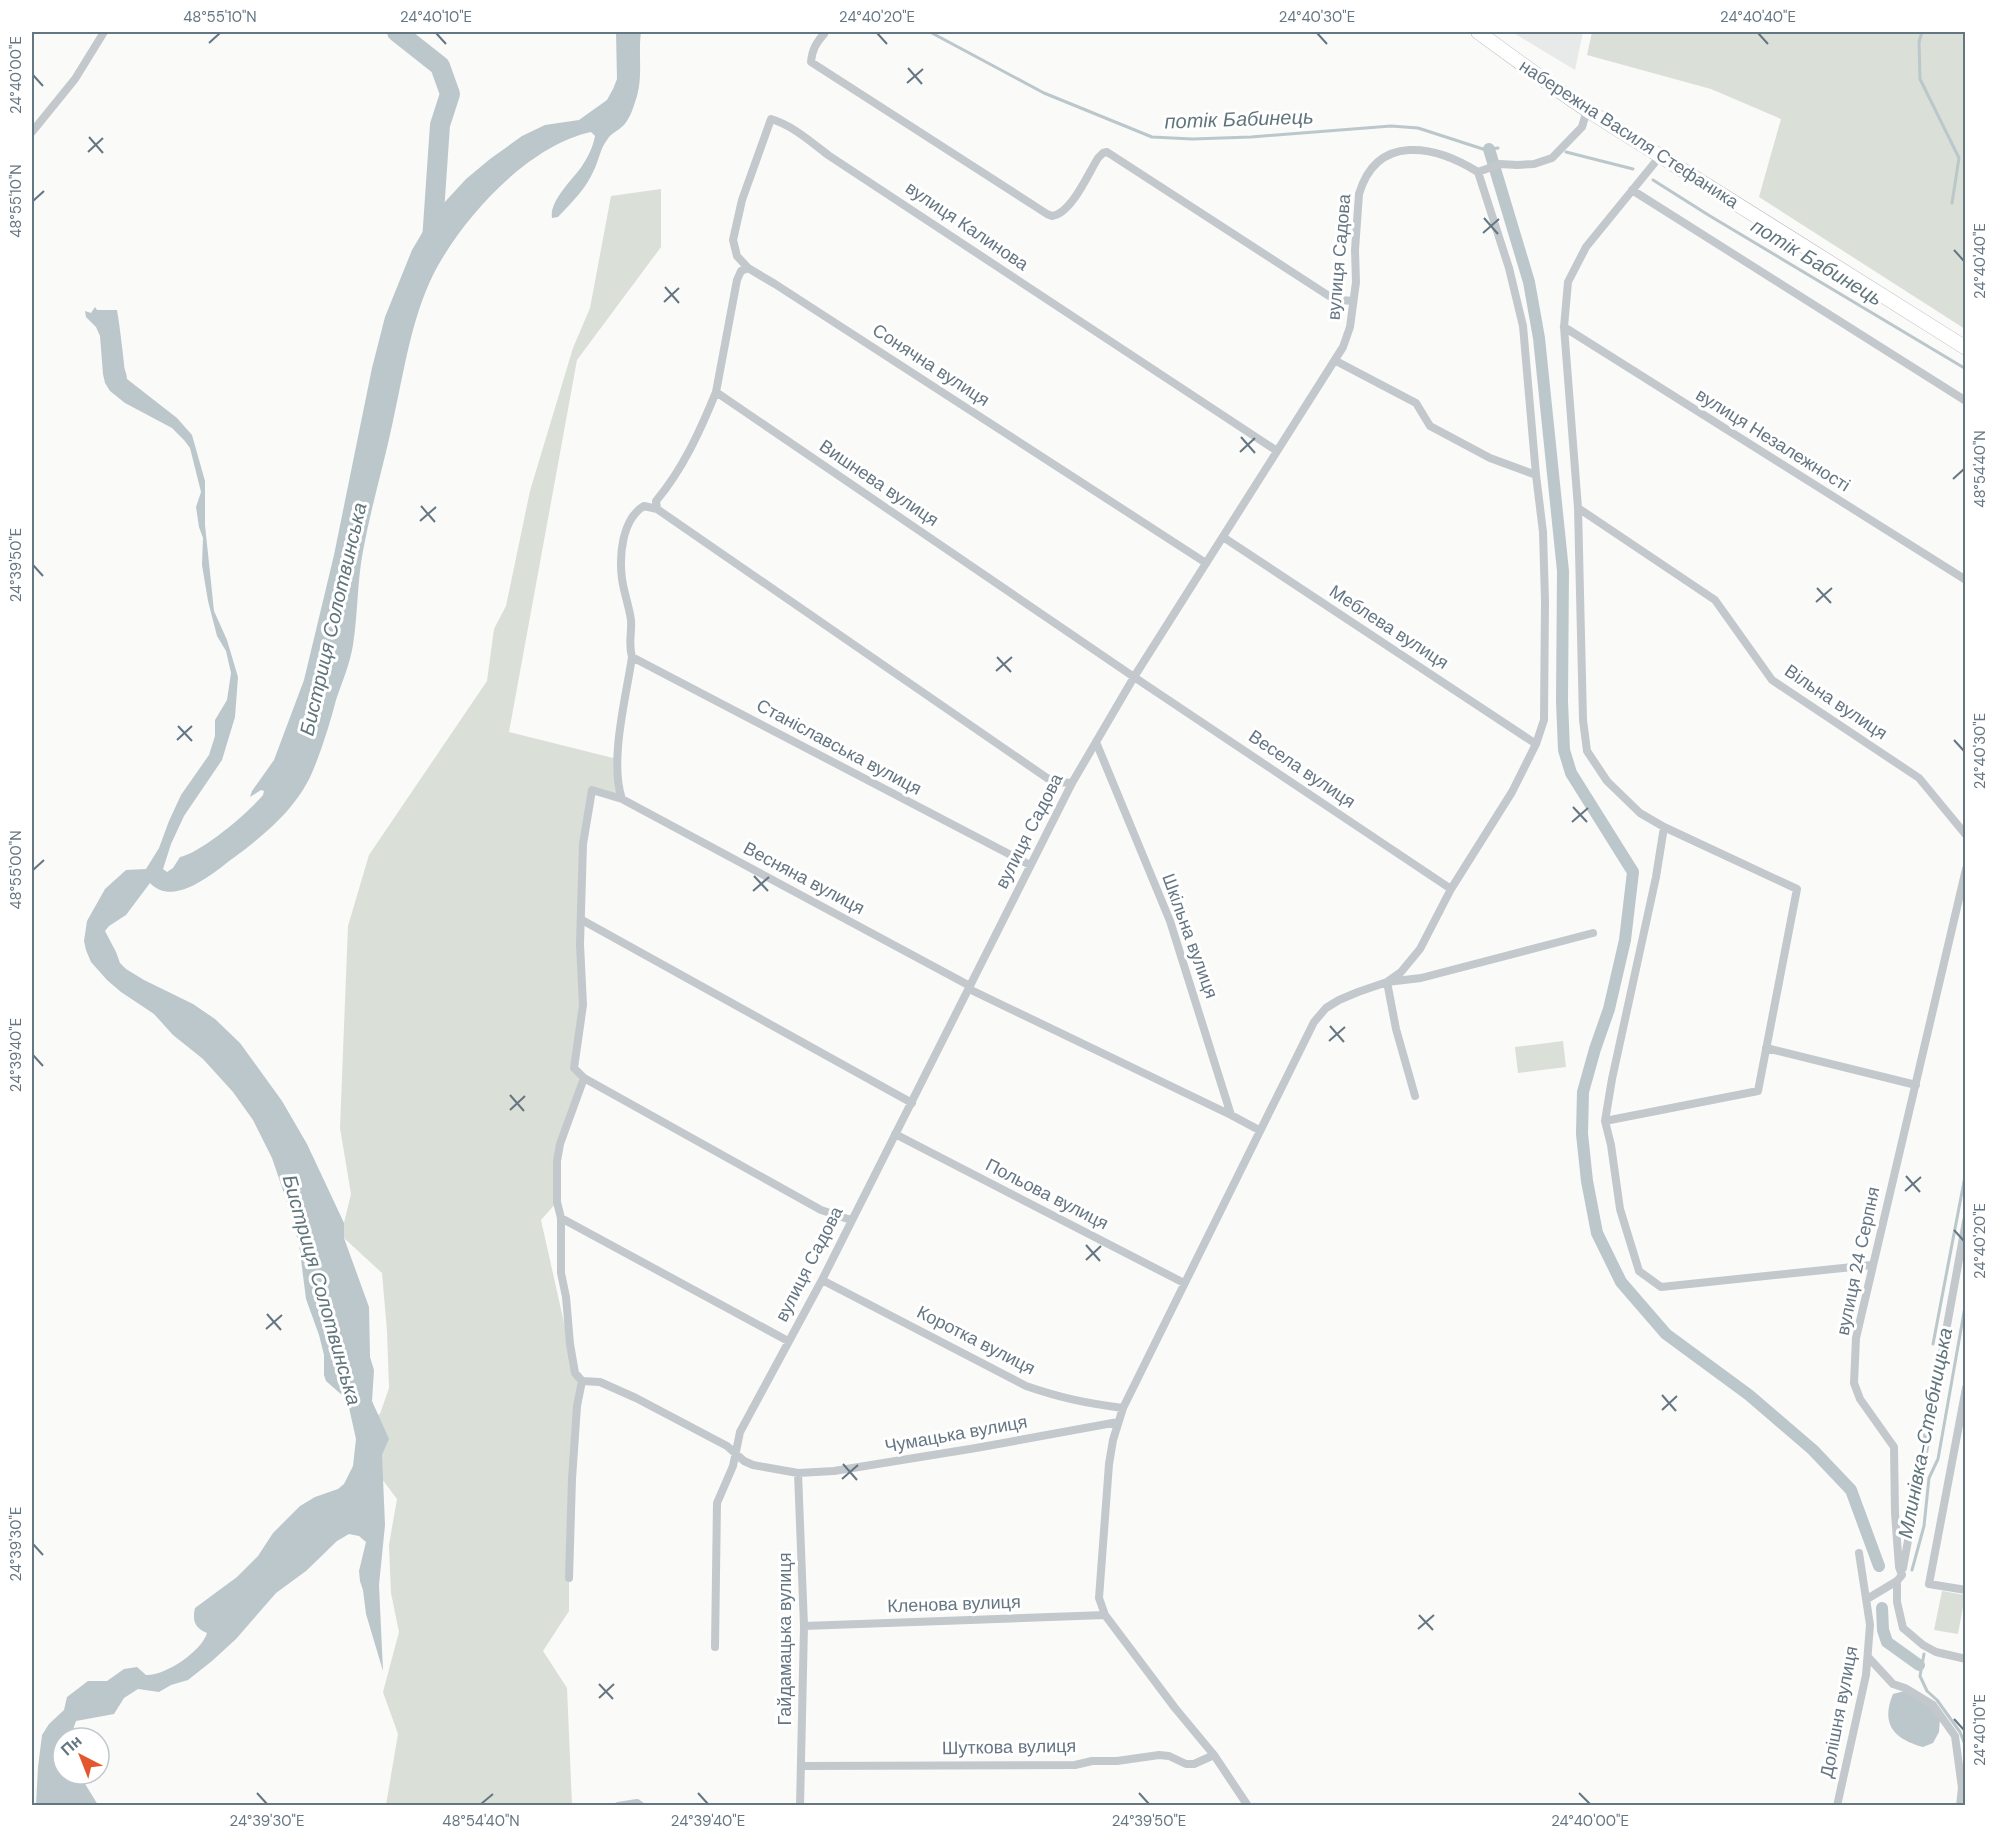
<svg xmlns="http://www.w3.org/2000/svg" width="1997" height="1837" font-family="'DM Sans',sans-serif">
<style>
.built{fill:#e8e9e9}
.green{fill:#dadfd7}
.water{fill:#bbc7cb}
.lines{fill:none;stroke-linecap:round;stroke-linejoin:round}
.stream{stroke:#bbc7cb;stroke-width:3}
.canal{stroke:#bbc7cb;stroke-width:12}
.river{stroke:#bbc7cb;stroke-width:20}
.primary-casing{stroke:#b5babe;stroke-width:15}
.minor{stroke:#c3c8cc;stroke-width:8}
.primary{stroke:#fff;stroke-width:14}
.ticks{fill:none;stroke:#657683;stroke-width:2}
.labels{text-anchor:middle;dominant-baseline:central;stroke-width:6;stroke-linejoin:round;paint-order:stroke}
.street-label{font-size:18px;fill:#657683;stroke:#fff}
.water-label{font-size:20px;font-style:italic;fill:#60757c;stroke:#fff}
.neatline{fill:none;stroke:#657683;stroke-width:2}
.ticks-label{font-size:15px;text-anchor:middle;fill:#657683}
</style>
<rect width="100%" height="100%" fill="#fafaf8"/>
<path class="built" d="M 1512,32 L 1583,32 L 1575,70 Z"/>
<path class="green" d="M 1592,32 L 1965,32 L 1965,329 L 1759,197 L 1781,119 L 1711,89 L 1587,55 Z
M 661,189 L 661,247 L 577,360 L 509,732 L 617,759 L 622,799 L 592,791 L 583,844 L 583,1005 L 574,1068 L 584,1078 L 560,1144 L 557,1202 L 541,1220 L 575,1372 L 582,1381 L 569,1578 L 569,1611 L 543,1651 L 567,1688 L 572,1805 L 386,1805 L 398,1734 L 383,1692 L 399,1632 L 391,1593 L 389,1545 L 397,1499 L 382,1479 L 382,1455 L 388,1439 L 377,1415 L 380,1414 L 389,1388 L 387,1331 L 382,1273 L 344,1238 L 344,1223 L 351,1194 L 340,1128 L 348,926 L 369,855 L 487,681 L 494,629 L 506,606 L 530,491 L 573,348 L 590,308 L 611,196 Z
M 1563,1041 L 1566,1067 L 1518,1073 L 1515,1047 Z
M 1942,1591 L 1965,1595 L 1958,1634 L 1934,1630 Z"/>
<path class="water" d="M 616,32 L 641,32 C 638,53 643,74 637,96 C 634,105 631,117 624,125 C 618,131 611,133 607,140 C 600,149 599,160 594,170 C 586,189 572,202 558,217 L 552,218 C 549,201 573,179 582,166 C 588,157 593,147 595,136 L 591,132 C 527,146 462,218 433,275 C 411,320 404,372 393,421 C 384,464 371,507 363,551 C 357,582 358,614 353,645 C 350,664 342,682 336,700 C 330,723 323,746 314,768 C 299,806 268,832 236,856 C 226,863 216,872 206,878 C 189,889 166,900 150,883 L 126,915 L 109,926 L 105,931 L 116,952 L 120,963 L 126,969 L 144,980 L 193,1004 L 215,1019 L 240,1043 L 282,1101 L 307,1144 L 344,1223 L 344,1238 L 369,1307 L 370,1357 L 374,1370 L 372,1401 L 389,1439 L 382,1455 L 385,1525 L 379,1585 L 383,1671 L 366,1614 L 363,1590 L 360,1581 L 359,1571 L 366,1542 L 359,1536 L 349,1534 L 337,1541 L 306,1571 L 276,1593 L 236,1639 L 212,1661 L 188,1680 L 171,1685 L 159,1692 L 138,1689 L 124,1698 L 114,1714 L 76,1721 L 70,1738 L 63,1738 L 63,1774 L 79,1774 L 98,1805 L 36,1805 L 38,1767 L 42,1735 L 49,1724 L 64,1710 L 67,1697 L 88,1681 L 107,1681 L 124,1669 L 137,1667 L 146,1675 C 165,1676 202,1651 207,1633 C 195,1628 192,1621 195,1608 L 237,1577 L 258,1556 L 273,1533 L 300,1506 L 315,1497 L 338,1489 L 344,1484 L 353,1466 L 356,1439 L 348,1403 L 343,1396 L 326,1381 L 324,1375 L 324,1355 L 319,1335 L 306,1299 L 299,1244 L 286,1199 L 272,1158 L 253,1120 L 233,1092 L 203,1059 L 173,1035 L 154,1014 L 121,992 L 107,980 L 91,962 L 86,950 L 84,941 L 87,921 L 105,889 L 126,870 L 146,869 L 159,848 L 169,821 L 181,795 L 209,755 L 215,736 L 215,720 L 227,700 L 231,673 L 226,651 L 217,636 L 208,601 L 202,565 L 203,538 L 199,527 L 196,507 L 201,492 L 190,448 L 184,440 L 172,428 L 125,403 L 110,391 L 105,383 L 103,374 L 100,336 L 96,327 L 86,317 L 85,311 L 91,313 L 95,307 L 97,310 L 117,310 C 120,328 122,346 124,364 C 124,370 127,373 127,379 L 177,418 L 192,435 L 205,481 L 205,525 L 214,611 L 227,640 L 238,677 L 235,717 L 222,760 L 184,816 L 171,844 L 163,869 L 167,872 L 173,868 L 180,857 C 202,852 248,813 263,795 L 264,791 L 261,790 L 250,797 L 252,791 L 274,760 L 304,680 L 334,555 L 372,368 L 385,317 L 412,250 L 425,228 L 443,204 L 466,179 L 490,159 L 522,136 L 545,125 L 579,120 L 607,100 L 613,89 L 617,79 Z
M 1908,1690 L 1928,1699 L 1940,1719 L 1939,1732 L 1933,1743 L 1923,1747 C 1895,1739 1880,1725 1893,1694 Z"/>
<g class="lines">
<path class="stream" d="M 930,32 L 1044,93 L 1152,137 L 1192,139 L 1251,137 L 1391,126 L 1418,128 L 1486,150 L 1498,148
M 1922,32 L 1919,42 L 1920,79 L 1959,158 L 1952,203
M 1566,152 L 1633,169
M 1653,180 L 1710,216 L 1966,369
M 1933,1344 L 1966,1171
M 1912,1570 L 1924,1526 L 1929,1478 L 1938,1459 L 1966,1301
M 1924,1654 L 1920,1676 L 1927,1691 L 1937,1700 L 1960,1732 L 1966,1747"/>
<path class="canal" d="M 1489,149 L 1529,282 L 1539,338 L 1563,571 L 1562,701 L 1564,750 L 1571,773 L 1633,872 L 1625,940 L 1609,1009 L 1595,1049 L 1583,1092 L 1582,1134 L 1587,1181 L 1597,1233 L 1621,1282 L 1666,1334 L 1749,1395 L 1813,1450 L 1851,1490 L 1879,1566
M 1882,1608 L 1883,1630 L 1887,1642 L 1919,1665"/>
<path class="river" d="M 397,32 L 440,66 L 450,94 L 440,125 L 432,241"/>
<defs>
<path id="primary" d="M 1478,32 L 1555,88 L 1587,110 L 1966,348"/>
</defs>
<use href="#primary" class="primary-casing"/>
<path class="minor" d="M 824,34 C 816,43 812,50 811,62 L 1047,214 L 1052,216 C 1071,214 1088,174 1098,158 L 1103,153 L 1107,152 L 1329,296 L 1341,300 L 1353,301
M 32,132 L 75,79 L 104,32
M 1632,190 L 1966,401
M 748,268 L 737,256 L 733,240 L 742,200 L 771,119 C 792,125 811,142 828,155 L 1277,451
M 1564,327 L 1966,580
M 1336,361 L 1416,403 L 1430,426 L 1490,458 L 1536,475
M 716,392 L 737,280 L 741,271 L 748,268 L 775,284 L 1206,563
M 1578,508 L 1715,600 L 1772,680 L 1919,778 L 1966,835
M 657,509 L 656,501 C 683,469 700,431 716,392 L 1134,677 L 1451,889
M 1223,537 L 1536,744
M 632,657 L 1030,865
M 1096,742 L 1170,921 L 1231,1115 L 1259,1130
M 1072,783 L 1057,782 L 1047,778 L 657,509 L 644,506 C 622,519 619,555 622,579 C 624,593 629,606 631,620 C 632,634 628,643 632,657 C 626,698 609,761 622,799 L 592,790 L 583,844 L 580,944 L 583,1005 L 574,1068 L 584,1078 L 560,1144 L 557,1161 L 557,1202 L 561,1218 L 561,1273 L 566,1297 L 570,1344 L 575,1373 L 582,1381 L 600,1382 L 636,1398 L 727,1446 L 744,1461 L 753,1465 L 798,1473 L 834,1471 L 976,1448 L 1118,1422
M 622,799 L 970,986
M 1664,827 L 1656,877 L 1612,1079 L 1605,1121 L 1611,1145 L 1620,1209 L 1639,1271 L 1661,1287 L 1872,1265
M 1966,869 L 1856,1338 L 1854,1383 L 1860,1399 L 1894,1447 L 1895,1513 L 1899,1567 L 1902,1575 L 1897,1581 L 1897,1602 L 1903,1628 L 1923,1645 L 1936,1652 L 1966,1659
M 582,920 L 912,1103
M 969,989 L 1231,1115
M 1766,1048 L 1916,1085
M 584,1078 L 821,1210 L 851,1220
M 1415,1096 L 1396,1029 L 1387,982 L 1421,978 L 1593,933
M 1605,1121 L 1758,1091 L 1797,889 L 1664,827 L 1640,813 L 1607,781 L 1587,751 L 1583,720 L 1578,508 L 1564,327 L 1568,282 L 1586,247 L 1661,155
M 895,1134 L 1184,1283
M 561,1218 L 788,1341
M 822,1280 L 1026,1386 C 1061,1398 1085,1403 1123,1408
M 1966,1388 L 1929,1584 L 1966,1590
M 798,1473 L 804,1626 L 800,1806
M 1903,1568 L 1966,1221
M 569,1578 L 572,1479 L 577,1406 L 582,1381
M 1867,1599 L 1897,1581
M 804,1626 L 1105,1615
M 715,1647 L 717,1503 L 733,1466 L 740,1432 L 822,1280 L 1072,783 L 1134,677 L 1343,347 L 1350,327 L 1356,282 L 1355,250 L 1359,194 C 1377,133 1435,145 1478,172 L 1500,164 L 1517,165 L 1534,164 L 1552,158 L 1582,127 L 1587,110
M 1868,1657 L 1893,1684 L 1905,1688 L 1933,1705 L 1955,1736 L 1962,1788 L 1960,1806
M 801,1766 L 1075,1765 L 1092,1761 L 1117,1761 L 1159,1755 L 1169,1756 L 1186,1764 L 1194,1764 L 1214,1755
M 618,1806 L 637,1803 L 641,1806
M 1248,1806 L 1214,1755 L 1175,1708 L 1105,1615 L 1099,1598 L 1109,1464 L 1113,1440 L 1123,1408 L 1314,1022 L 1326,1008 L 1339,1000 L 1358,992 L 1387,982 L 1401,972 L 1420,949 L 1451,889 L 1512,792 L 1536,744 L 1544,720 L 1545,601 L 1543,532 L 1536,475 L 1523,326 L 1509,268 L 1478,172
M 1837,1806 L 1866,1675 L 1870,1625 L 1859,1553"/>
<use href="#primary" class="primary"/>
</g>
<path class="ticks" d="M 436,33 L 446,44M 877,33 L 887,44M 1317,33 L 1327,44M 1758,33 L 1768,44M 209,43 L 220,33M 908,68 L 922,84M 33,75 L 43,86M 907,83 L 923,69M 89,137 L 103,153M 88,152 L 103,138M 33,201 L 44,191M 1484,218 L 1498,234M 1483,233 L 1499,219M 1954,250 L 1964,261M 665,287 L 679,303M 664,302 L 679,288M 1241,437 L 1255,453M 1240,452 L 1255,438M 1953,479 L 1964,469M 421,506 L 435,522M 420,521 L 436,507M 33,565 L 43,576M 1817,588 L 1831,603M 1816,602 L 1832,588M 997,657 L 1011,672M 996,671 L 1012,657M 178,726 L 192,741M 177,740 L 192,726M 1954,740 L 1964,751M 1573,807 L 1587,822M 1572,822 L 1588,808M 33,870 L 44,860M 754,876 L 768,891M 753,891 L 769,877M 1330,1026 L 1344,1042M 1329,1041 L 1345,1027M 33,1055 L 43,1066M 510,1095 L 524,1111M 510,1110 L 525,1096M 1906,1176 L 1920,1192M 1905,1191 L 1921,1177M 1954,1230 L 1964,1241M 1086,1245 L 1100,1261M 1086,1260 L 1101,1246M 267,1314 L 281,1330M 266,1329 L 282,1315M 1662,1395 L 1676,1411M 1662,1410 L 1677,1396M 843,1464 L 857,1480M 842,1479 L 858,1465M 33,1544 L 43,1555M 1419,1615 L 1433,1630M 1418,1629 L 1434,1615M 599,1684 L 613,1699M 599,1698 L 614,1684M 1954,1719 L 1964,1730M 257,1793 L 267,1804M 698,1793 L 708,1804M 1139,1793 L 1149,1804M 1579,1793 L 1590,1804M 481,1804 L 493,1794"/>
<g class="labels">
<g class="street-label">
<text transform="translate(1629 134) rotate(33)">набережна Василя Стефаника</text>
<text transform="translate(967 226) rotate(34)">вулиця Калинова</text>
<text transform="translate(1339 257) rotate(-85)">вулиця Садова</text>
<text transform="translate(931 365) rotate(33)">Сонячна вулиця</text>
<text transform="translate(1773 440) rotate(32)">вулиця Незалежності</text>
<text transform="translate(879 483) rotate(34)">Вишнева вулиця</text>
<text transform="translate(1389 627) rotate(33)">Меблева вулиця</text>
<text transform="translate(1836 702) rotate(34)">Вільна вулиця</text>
<text transform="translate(839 747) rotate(28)">Станіславська вулиця</text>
<text transform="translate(1302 769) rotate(34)">Весела вулиця</text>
<text transform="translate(1029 831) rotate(-63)">вулиця Садова</text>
<text transform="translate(804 878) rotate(28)">Весняна вулиця</text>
<text transform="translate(1190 936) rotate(70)">Шкільна вулиця</text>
<text transform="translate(1047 1194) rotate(27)">Польова вулиця</text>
<text transform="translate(1858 1261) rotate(-78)">вулиця 24 Серпня</text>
<text transform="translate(809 1264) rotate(-63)">вулиця Садова</text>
<text transform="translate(976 1340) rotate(27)">Коротка вулиця</text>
<text transform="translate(956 1434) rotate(-10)">Чумацька вулиця</text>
<text transform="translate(954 1604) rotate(-2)">Кленова вулиця</text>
<text transform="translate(785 1639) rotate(-90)">Гайдамацька вулиця</text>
<text transform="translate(1839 1712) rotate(-79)">Долішня вулиця</text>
<text transform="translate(1009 1747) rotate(-1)">Шуткова вулиця</text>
</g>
<g class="water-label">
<text transform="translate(1239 119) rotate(-2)">потік Бабинець</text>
<text transform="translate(1817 262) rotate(31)">потік Бабинець</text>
<text transform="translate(333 619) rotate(-77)">Бистриця Солотвинська</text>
<text transform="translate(322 1290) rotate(74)">Бистриця Солотвинська</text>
<text transform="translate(1925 1433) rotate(-79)">Млинівка-Стебницька</text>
</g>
</g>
<rect width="1997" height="1837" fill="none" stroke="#ffffff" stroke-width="66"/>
<g transform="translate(81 1756) rotate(318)"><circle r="28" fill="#ffffff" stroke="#c1c8cd" stroke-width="1.5"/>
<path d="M0-4.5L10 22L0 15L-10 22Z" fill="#e4572e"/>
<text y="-9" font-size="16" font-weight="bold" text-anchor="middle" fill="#657683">Пн</text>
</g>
<rect x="33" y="33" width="1931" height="1771" class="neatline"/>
<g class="ticks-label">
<text x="220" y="22">48°55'10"N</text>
<text x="436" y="22">24°40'10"E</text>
<text x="877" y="22">24°40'20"E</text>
<text x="1317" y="22">24°40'30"E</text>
<text x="1758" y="22">24°40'40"E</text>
<text transform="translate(16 75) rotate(-90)" y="5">24°40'00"E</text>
<text transform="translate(16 201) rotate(-90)" y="5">48°55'10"N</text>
<text transform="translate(1980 261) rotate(-90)" y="5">24°40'40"E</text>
<text transform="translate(1980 469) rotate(-90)" y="5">48°54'40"N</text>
<text transform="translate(16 565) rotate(-90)" y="5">24°39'50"E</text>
<text transform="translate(1980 751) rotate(-90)" y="5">24°40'30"E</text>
<text transform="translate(16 870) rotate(-90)" y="5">48°55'00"N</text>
<text transform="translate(16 1055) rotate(-90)" y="5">24°39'40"E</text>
<text transform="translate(1980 1241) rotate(-90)" y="5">24°40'20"E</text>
<text transform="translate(16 1544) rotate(-90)" y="5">24°39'30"E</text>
<text transform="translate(1980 1730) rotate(-90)" y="5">24°40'10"E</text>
<text x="267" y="1826">24°39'30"E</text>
<text x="481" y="1826">48°54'40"N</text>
<text x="708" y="1826">24°39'40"E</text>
<text x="1149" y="1826">24°39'50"E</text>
<text x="1590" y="1826">24°40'00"E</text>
</g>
</svg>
